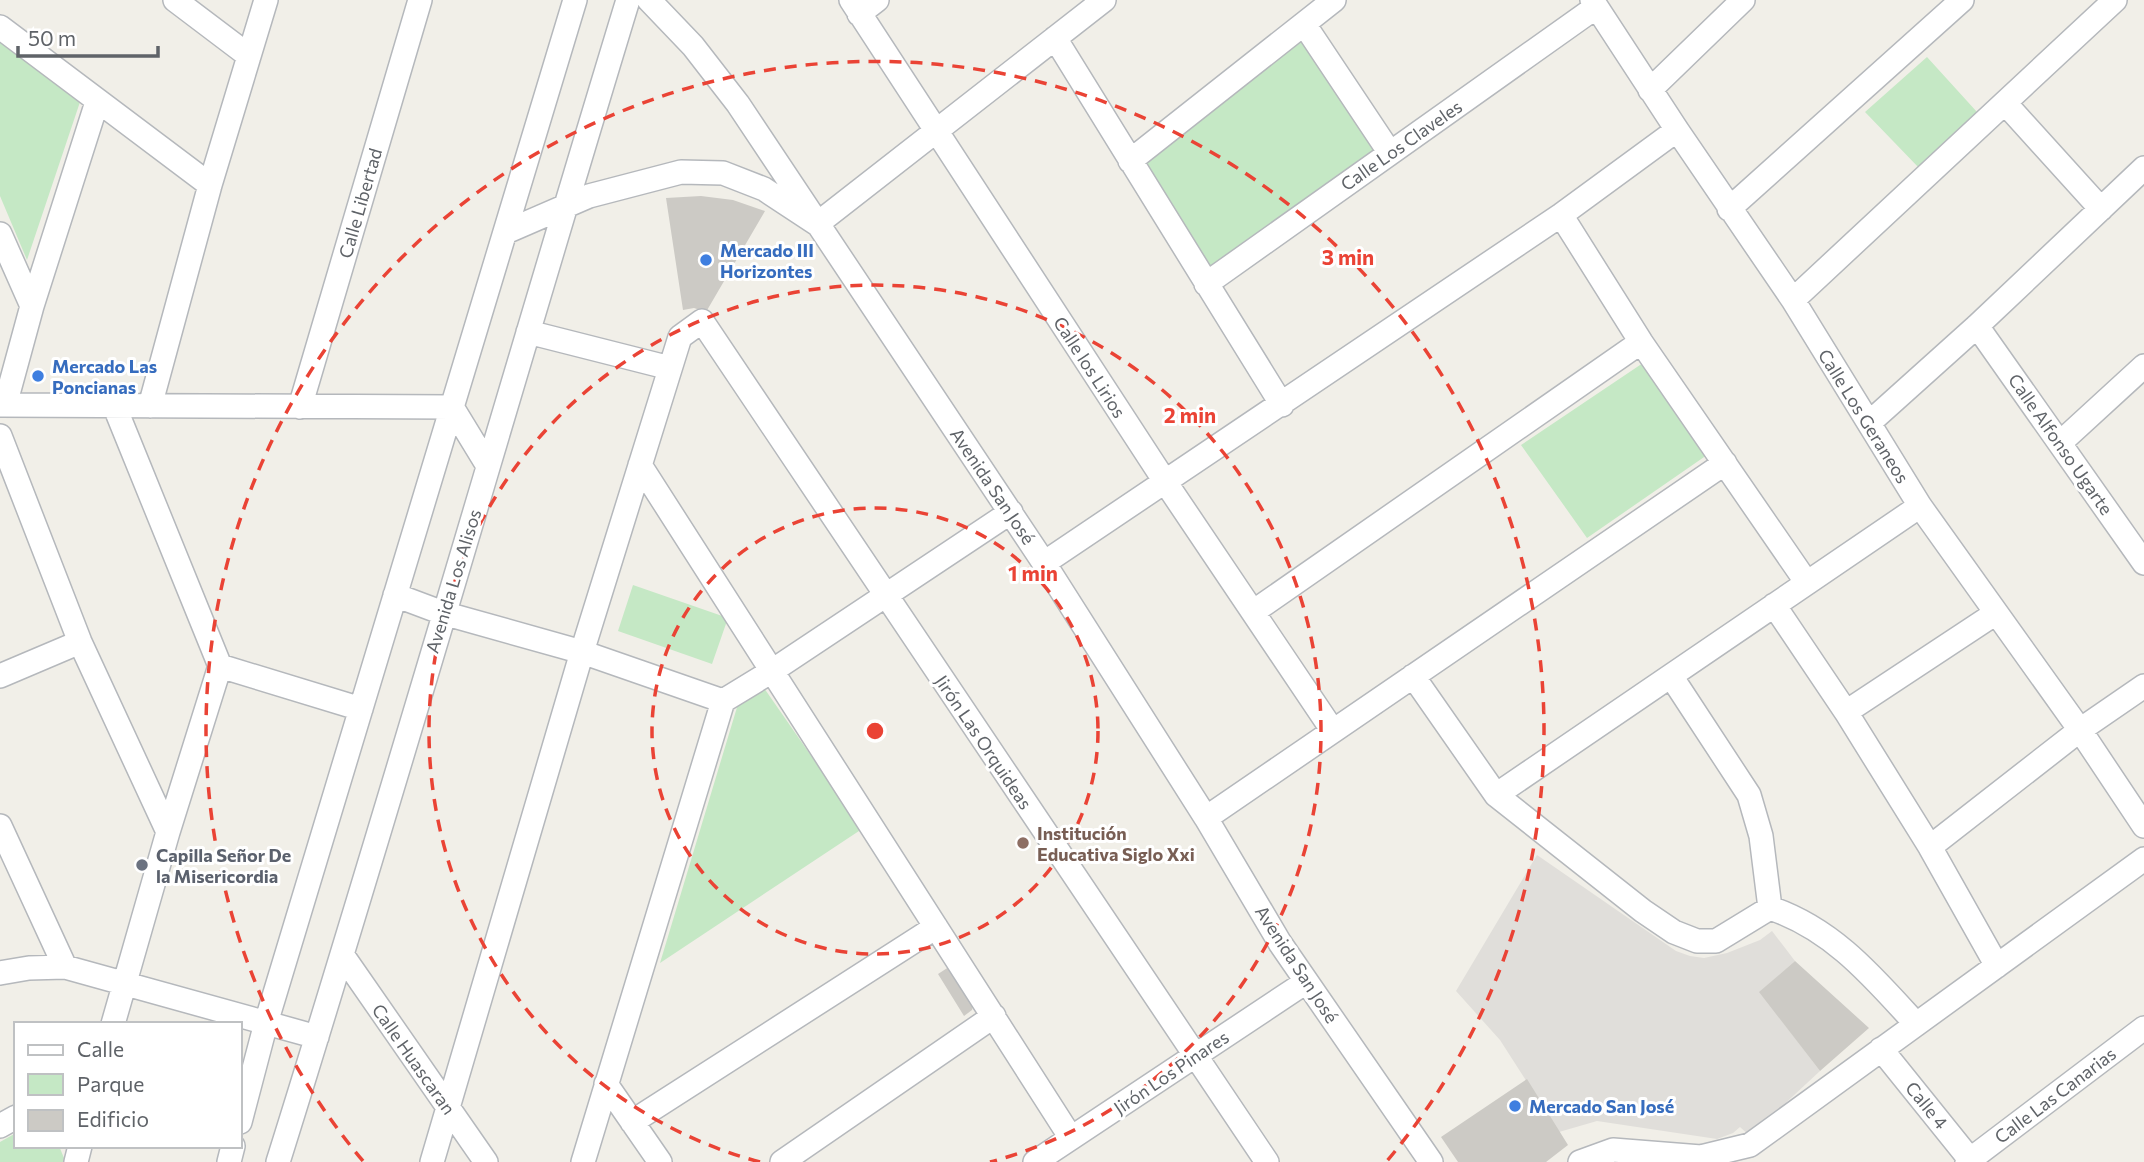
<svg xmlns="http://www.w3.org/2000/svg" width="2144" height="1162" font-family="Commissioner,sans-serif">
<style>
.industrial{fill:#e0deda}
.green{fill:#c5e8c5}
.building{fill:#cccac5}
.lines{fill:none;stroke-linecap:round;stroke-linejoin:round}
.minor-casing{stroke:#b5b8bc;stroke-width:26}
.minor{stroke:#fff;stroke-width:23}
.ring{fill:none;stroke:#ea4335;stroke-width:3.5;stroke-dasharray:12 9}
.shop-dot{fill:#3f7fe0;stroke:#fff;stroke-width:2.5}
.education-dot{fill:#8d6e63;stroke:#fff;stroke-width:2.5}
.worship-dot{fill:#6b7280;stroke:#fff;stroke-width:2.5}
.labels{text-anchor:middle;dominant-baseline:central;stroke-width:6;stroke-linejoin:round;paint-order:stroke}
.street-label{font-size:18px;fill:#5f6368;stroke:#fff}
.shop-label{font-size:18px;font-weight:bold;fill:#366cbe;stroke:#fff;text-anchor:start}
.education-label{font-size:18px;font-weight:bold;fill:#785e54;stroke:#fff;text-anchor:start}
.worship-label{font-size:18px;font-weight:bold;fill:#5b616d;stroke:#fff;text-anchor:start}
.centre{fill:#ea4335;stroke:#fff;stroke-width:3.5}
.ring-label{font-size:21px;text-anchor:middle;font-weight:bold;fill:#ea4335;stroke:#fff;stroke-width:6;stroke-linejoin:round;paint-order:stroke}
</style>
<rect width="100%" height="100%" fill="#f1efe8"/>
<path class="industrial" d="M 1537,855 L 1676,951 L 1690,956 L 1704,958 L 1727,953 L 1760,940 L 1772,931 L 1795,961 L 1760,992 L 1820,1071 L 1750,1136 L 1740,1127 L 1733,1133 L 1717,1139 L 1597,1121 L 1559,1132 L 1500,1040 L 1456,991 Z"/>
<path class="green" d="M 1314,31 L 1392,143 L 1209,272 L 1141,162 Z
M 0,35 L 81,99 L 27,260 L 0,196 Z
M 1927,57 L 1977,112 L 1920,169 L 1865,112 Z
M 1643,363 L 1707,455 L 1587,538 L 1521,445 Z
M 633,585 L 728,618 L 712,664 L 618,631 Z
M 764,688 L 862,829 L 660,963 L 738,704 Z
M 16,1133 L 16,1146 L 59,1146 L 64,1158 L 63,1162 L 0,1162 L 0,1142 Z"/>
<path class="building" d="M 701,196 L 733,200 L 765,211 L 706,312 L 694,308 L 683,310 L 666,198 Z
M 1795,961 L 1869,1028 L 1820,1071 L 1759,992 Z
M 955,963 L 976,996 L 972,1010 L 964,1016 L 938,974 Z
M 1527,1079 L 1568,1145 L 1546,1162 L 1458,1162 L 1441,1137 Z"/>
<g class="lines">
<defs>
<path id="minor" d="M 175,0 L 249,56
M 649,0 L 693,46 L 738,104 L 1044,563 L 1206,818 L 1280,943 L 1431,1162
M 851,0 L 1166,483 L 1333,731
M 1592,0 L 1677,130 L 1793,300 L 1920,506 L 2080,730 L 2144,826
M 859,14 L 877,0
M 1304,24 L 1390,153
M 0,27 L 210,185
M 1055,38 L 1282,405
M 1650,90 L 1743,0
M 2005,103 L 2101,209
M 1130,161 L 1334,0
M 1729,209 L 1962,0
M 1561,215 L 1641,342 L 1807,583
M 506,232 L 589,196 L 681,172 L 723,173 L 764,189 L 817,224 L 1104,0
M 0,234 L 32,306
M 1206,284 L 1596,7
M 1793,300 L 2115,0
M 1977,326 L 2144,563
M 528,332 L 670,368
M 0,405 L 452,407 L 488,466
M 5,405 L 32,306 L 97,102
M 150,406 L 210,185 L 266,0
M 300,407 L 420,0
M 1869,423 L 1977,326 L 2144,168
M 0,436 L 80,642 L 168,832
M 2060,443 L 2144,366
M 640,465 L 1071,1138
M 1044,563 L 1561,215 L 1677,130
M 395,595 L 443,613 L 582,652 L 723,701
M 1774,605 L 1846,712 L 1930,847 L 1997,966
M 1253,612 L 1641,342
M 220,666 L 361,709
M 0,676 L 80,642
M 1413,676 L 1496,795 L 1643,911 L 1674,932 L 1697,941 L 1716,941 L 1770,908 C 1833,929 1873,977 1916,1024
M 1671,676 L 1749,795 L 1761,836 L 1770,908
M 1846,712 L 1996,613
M 1496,795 L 1920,506
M 1206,818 L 1725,463
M 0,826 L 65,967
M 1930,847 L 2080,730 L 2144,686
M 343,956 L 486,1162
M 0,973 L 29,968 L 65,967 L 317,1037
M 113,1024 L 168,832 L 220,666 L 114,405
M 1881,1049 L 1972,1162
M 606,1084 L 660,1162
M 240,1122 L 266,1023 L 575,0
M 632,1122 L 936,927
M 0,1126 L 16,1117
M 76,1162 L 80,1146
M 229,1162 L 233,1146
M 278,1162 C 399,776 510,387 628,0
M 432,1162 L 582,652 L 680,337 L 702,321 L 1267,1162
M 583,1162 L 723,701 L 772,671 L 1011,512
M 782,1162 L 994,1016
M 1035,1162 L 1306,982
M 1580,1162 L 1613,1150 L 1701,1157 L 1750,1145 L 2144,859
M 1967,1162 L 2144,1028"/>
</defs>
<use href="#minor" class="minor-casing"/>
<use href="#minor" class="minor"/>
</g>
<g class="ring">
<circle cx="875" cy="731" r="223"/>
<path d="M760 1162A446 446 0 1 1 990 1162"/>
<path d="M363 1161A669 669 0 1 1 1387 1161"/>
</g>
<g class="shop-dot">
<circle cx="706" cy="260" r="7"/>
<circle cx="38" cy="376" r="7"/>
<circle cx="1515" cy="1106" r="7"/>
</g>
<circle class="education-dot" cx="1023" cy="843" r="7"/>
<circle class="worship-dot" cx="142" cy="865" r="7"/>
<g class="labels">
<g class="street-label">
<text transform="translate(1401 145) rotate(-35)">Calle Los Claveles</text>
<text transform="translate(360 203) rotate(-74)">Calle Libertad</text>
<text transform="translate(1090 367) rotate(57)">Calle los Lirios</text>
<text transform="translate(1864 416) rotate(58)">Calle Los Geraneos</text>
<text transform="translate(2061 444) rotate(55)">Calle Alfonso Ugarte</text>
<text transform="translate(993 486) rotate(56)">Avenida San José</text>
<text transform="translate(453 581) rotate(-73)">Avenida Los Alisos</text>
<text transform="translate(984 742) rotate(56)">Jirón Las Orquideas</text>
<text transform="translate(1297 964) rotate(57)">Avenida San José</text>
<text transform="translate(414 1059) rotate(55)">Calle Huascaran</text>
<text transform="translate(1171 1072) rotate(-34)">Jirón Los Pinares</text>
<text transform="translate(2055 1095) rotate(-37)">Calle Las Canarias</text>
<text transform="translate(1927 1105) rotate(51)">Calle 4</text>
</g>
<g class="shop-label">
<text x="720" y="250">Mercado III<tspan x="720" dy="21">Horizontes</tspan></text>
<text x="52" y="366">Mercado Las<tspan x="52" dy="21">Poncianas</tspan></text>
<text x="1529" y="1106">Mercado San José</text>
</g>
<g class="education-label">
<text x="1037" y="833">Institución<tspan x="1037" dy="21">Educativa Siglo Xxi</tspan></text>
</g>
<g class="worship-label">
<text x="156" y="855">Capilla Señor De<tspan x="156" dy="21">la Misericordia</tspan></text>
</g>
</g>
<circle cx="875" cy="731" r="10" class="centre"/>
<g class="ring-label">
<text x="1348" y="265">3 min</text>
<text x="1190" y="423">2 min</text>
<text x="1033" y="581">1 min</text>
</g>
<rect x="14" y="1022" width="228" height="126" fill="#ffffff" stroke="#bfc1c3" stroke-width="2"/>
<rect x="28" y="1045" width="35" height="10" fill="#ffffff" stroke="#bfc1c3" stroke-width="2"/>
<text x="77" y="1057" font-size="21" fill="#5f6368">Calle</text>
<rect x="28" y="1074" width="35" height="21" fill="#c5e8c5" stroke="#bfc1c3" stroke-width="2"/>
<text x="77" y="1092" font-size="21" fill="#5f6368">Parque</text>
<rect x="28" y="1110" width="35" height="21" fill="#cccac5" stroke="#bfc1c3" stroke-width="2"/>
<text x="77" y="1127" font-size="21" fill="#5f6368">Edificio</text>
<path d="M18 46v10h140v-10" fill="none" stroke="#5f6368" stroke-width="3.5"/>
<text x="28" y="46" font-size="21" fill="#5f6368" stroke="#ffffff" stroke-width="5" paint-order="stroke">50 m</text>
</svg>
